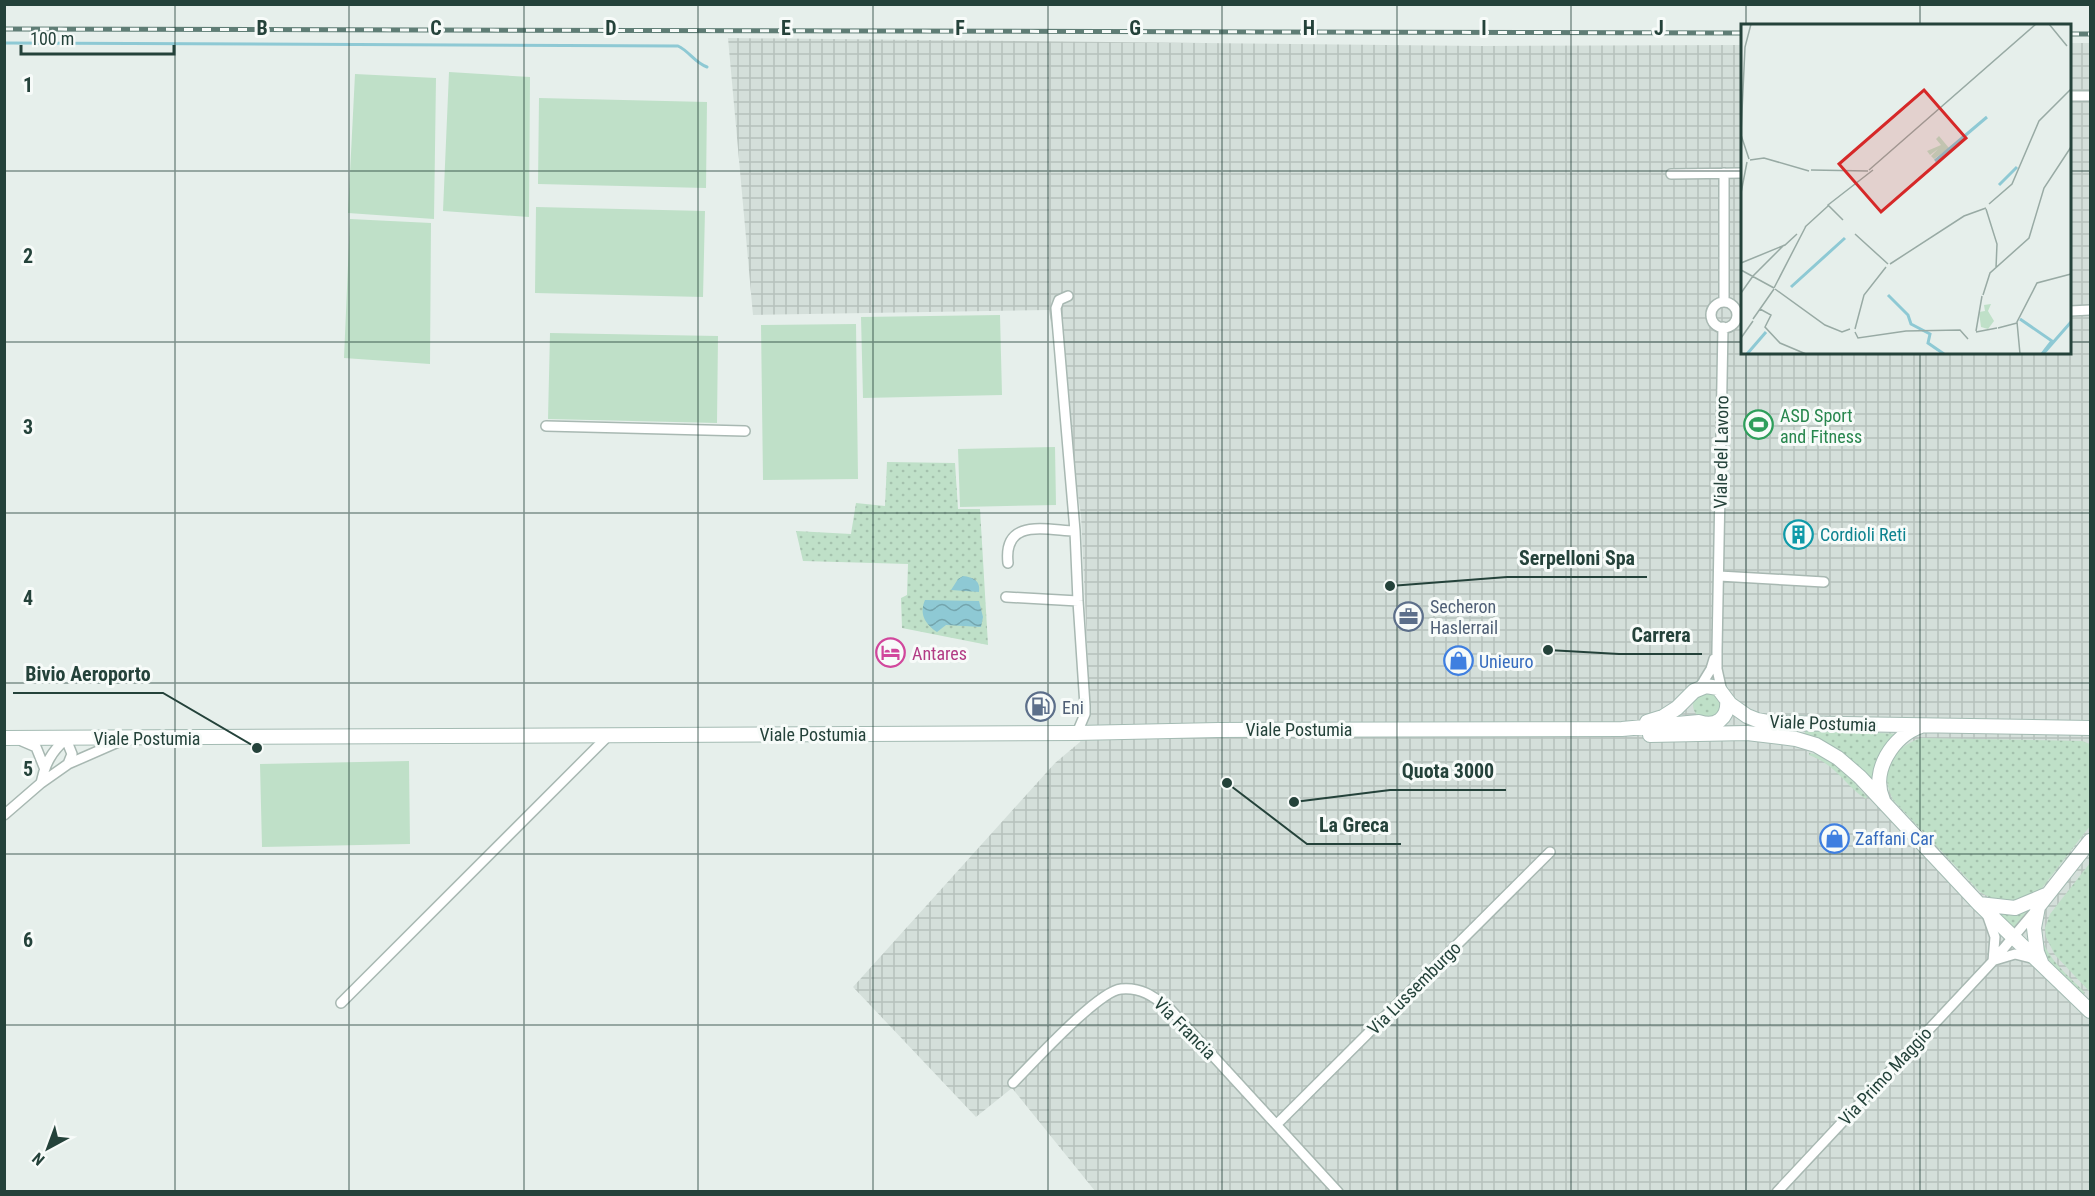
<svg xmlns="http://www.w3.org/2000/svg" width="2095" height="1196" font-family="'Roboto Condensed',sans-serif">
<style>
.industrial{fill:url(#industrial-grid)}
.grass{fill:url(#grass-dots)}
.garden{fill:#bfe0c8}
.water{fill:url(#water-waves)}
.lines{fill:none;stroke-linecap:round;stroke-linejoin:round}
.stream{stroke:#8ec9d4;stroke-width:3}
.minor-casing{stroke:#a8b8b2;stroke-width:12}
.secondary-casing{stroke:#a4bbb3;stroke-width:16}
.minor{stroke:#fff;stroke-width:9}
.secondary{stroke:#fff;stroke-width:14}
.rail-casing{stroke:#5f7d75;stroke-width:5}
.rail{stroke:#f7fbf9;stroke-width:3;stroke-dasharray:9;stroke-linecap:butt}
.grid{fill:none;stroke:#24423a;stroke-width:1.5;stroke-opacity:0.55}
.labels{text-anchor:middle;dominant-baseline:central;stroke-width:6;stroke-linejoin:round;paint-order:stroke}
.leisure-label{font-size:18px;fill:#27864d;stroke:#f7fbf9;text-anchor:start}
.street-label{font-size:18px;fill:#24423a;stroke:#f7fbf9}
.culture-label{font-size:18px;fill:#0d838f;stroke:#f7fbf9;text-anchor:start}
.service-label{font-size:18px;fill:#4e5e75;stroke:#f7fbf9;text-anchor:start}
.hotel-label{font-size:18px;fill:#b23c85;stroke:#f7fbf9;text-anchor:start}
.shop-label{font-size:18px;fill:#366cbe;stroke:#f7fbf9;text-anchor:start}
.inset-river{fill:none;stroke:#8ec9d4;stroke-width:3}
.inset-road{fill:none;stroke:#98aaa4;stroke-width:1.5}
.view{fill:#d62828;fill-opacity:0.15;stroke:#d62828;stroke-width:3}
.inset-edge{fill:none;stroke:#24423a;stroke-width:3}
.grid-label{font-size:20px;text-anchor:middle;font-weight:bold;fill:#24423a;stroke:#f7fbf9;stroke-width:6;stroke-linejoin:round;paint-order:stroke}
.leader{fill:none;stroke:#24423a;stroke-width:2}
.callout-dot{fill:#24423a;stroke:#f7fbf9;stroke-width:2}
.callout-label{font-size:20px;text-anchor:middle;font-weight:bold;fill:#24423a;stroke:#f7fbf9;stroke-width:6;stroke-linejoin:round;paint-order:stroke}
</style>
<defs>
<pattern id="industrial-grid" width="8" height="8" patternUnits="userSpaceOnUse" patternTransform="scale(1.5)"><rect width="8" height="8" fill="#d4dfda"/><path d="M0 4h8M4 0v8" fill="none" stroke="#b6c1bc"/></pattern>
<pattern id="grass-dots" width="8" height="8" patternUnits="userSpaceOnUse" patternTransform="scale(1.5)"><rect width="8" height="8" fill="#bfe0c8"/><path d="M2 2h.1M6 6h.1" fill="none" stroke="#a4c1ad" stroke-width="1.8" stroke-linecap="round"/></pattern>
<pattern id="water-waves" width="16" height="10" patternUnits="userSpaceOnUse" patternTransform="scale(1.5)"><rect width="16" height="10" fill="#8ec9d4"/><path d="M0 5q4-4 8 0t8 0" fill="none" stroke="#74a5ad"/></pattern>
</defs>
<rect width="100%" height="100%" fill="#e6efeb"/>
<path class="industrial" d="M 728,38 L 1483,46 L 1742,45 L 1742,352 L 2070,352 L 2070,43 L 2090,43 L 2090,1191 L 1095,1191 L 1012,1088 L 976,1117 L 853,987 L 1055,763 L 1080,742 L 1090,710 L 1081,515 L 1049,310 L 753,315 Z"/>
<path class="grass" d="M 887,462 L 955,463 L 958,509 L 980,509 L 988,645 L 902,628 L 901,598 L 907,595 L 908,564 L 803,561 L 796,531 L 851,534 L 856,503 L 885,506 Z
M1693 705a14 14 0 1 1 28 0a14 14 0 1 1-28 0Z
M 1805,729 L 1899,734 L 1875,784 C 1852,762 1836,745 1805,734 Z
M 1921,738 L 2082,741 L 2090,744 L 2090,826 L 2042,888 L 2037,893 L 2024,900 L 1999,903 L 1980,892 L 1893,800 C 1878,768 1891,749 1921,738 Z
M 1809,753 C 1833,755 1852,781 1867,797 L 1866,799 C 1844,785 1837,765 1809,755 Z
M 2090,863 L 2090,992 L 2055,955 L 2046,937 L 2045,928 L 2050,914 Z
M 2028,910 L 2011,931 L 1994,911 C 2006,916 2016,915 2028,910 Z
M 2039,927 C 2043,956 2066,973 2085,993 L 2082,995 C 2063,977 2037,957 2039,927 Z"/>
<path class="garden" d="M 449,72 L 530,77 L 529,217 L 443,211 Z
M 355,74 L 436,78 L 434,219 L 348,213 Z
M 539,98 L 707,102 L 706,188 L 538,184 Z
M 536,207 L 705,211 L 703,297 L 535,293 Z
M 350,219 L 431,223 L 430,364 L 344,358 Z
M 1000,315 L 1002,395 L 863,398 L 861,317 Z
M 856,324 L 858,479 L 763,480 L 761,325 Z
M 550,333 L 718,336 L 717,423 L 548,419 Z
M 1055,447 L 1056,505 L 960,507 L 958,449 Z
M 409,761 L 410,844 L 262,847 L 260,764 Z"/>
<path class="water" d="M 963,576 C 973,577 981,581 979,592 L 951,590 L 958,579 Z
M 925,600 L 979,601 L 983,617 L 981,627 L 946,625 L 937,632 C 925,624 919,614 925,600 Z"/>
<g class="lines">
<path class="stream" d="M 4,43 L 678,46 C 689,51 695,63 707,67"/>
<defs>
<path id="minor" d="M 2070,96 L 2090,96
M 1671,174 L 1742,173
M 1068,296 L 1059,300 L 1056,308 L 1075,531 L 1078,601 L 1085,706 L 1085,714 L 1077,733
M 1724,302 L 1724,173
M1711 315a13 13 0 1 1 26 0a13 13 0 1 1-26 0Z
M 2070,311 L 2090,310
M 546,426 L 745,431
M 1008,563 C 1003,518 1045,530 1075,531
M 1719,576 L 1824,582
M 1006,597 L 1078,601
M 1700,687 L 1711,669 L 1714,659
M 1722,692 L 1717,669 L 1717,651 L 1723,327
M 22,741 L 36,747 L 44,767
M 41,783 C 45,764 51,752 66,739 L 72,754 L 68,764
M 4,815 L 41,783 L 68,764 L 123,740
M 1988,917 L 1995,937 L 1993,961
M 1995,960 L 2015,954 L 2031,958
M 341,1003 L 609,735
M 1013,1083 C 1032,1064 1098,991 1121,989 C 1142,987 1154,997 1170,1009 L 1338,1192
M 1277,1124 L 1550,852
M 1777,1192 L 1993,961 L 2037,909"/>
<path id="secondary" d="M 1647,722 L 1663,717 L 1677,708 L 1694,691 L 1706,686 L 1718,688 L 1730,704 L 1747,716 L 1757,720 L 1773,723 L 2090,728
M 1650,735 L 1747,733 L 1796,739 L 1816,745 L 1838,758 L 1860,777 L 1979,904 L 2090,1011
M 4,738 L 1077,733 L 1218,730 L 1622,729 L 1699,722 C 1716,728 1729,718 1727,700
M 1883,800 C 1870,771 1893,736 1921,726
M 1979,904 L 2015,908 L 2046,895
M 2041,962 L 2037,952 L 2034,928 L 2038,907 L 2090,841"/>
</defs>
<use href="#minor" class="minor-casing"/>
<use href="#secondary" class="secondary-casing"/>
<use href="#minor" class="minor"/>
<use href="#secondary" class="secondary"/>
<defs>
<path id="rail" d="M 4,29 L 1742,33
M 2070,34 L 2090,34"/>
</defs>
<use href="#rail" class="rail-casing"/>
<use href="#rail" class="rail"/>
</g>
<path class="grid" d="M 175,4 L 175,1192M 349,4 L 349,1192M 524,4 L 524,1192M 698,4 L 698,1192M 873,4 L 873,1192M 1048,4 L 1048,1192M 1222,4 L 1222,1192M 1397,4 L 1397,1192M 1571,4 L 1571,1192M 1746,4 L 1746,26M 1920,4 L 1920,26M 4,171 L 1742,171M 2070,171 L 2090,171M 4,342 L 1742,342M 2070,342 L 2090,342M 1746,352 L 1746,1192M 1920,352 L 1920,1192M 4,513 L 2090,513M 4,683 L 2090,683M 4,854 L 2090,854M 4,1025 L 2090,1025"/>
<defs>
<symbol id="stadium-ring" viewBox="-11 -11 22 22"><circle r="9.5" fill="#f7fbf9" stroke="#2e9e5b" stroke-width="1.5"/><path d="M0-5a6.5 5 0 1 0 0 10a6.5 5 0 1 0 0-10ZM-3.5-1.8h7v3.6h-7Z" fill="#2e9e5b"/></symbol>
<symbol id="building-ring" viewBox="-11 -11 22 22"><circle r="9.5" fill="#f7fbf9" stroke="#0f9aa8" stroke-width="1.5"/><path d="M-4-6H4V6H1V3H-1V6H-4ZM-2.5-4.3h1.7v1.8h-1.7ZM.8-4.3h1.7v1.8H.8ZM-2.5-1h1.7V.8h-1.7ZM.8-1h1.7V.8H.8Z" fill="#0f9aa8"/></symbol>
<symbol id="office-ring" viewBox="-11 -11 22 22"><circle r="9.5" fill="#f7fbf9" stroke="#5c6f8a" stroke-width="1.5"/><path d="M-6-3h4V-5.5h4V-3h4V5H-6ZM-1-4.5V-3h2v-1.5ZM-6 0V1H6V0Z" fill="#5c6f8a"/></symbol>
<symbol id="hotel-ring" viewBox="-11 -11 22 22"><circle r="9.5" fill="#f7fbf9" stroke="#d1479c" stroke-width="1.5"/><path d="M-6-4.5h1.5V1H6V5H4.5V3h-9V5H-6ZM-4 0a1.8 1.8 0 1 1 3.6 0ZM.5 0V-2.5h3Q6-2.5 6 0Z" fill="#d1479c"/></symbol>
<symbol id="shop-ring" viewBox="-11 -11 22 22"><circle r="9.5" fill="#f7fbf9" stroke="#3f7fe0" stroke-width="1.5"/><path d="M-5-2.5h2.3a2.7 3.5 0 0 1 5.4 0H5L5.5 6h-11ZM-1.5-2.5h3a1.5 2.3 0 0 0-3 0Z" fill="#3f7fe0"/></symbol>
<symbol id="fuel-ring" viewBox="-11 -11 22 22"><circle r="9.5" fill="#f7fbf9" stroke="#5c6f8a" stroke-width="1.5"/><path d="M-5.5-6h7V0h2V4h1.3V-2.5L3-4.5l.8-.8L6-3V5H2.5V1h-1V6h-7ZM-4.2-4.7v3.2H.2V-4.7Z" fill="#5c6f8a"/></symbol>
</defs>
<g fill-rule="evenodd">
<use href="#stadium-ring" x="1742" y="408" width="33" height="33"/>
<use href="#building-ring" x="1782" y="518" width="33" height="33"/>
<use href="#office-ring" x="1392" y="600" width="33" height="33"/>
<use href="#hotel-ring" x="874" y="636" width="33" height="33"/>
<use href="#shop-ring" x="1442" y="644" width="33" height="33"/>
<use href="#fuel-ring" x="1024" y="690" width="33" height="33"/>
<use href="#shop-ring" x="1818" y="822" width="33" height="33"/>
</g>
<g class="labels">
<g class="leisure-label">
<text x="1780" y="415">ASD Sport<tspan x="1780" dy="21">and Fitness</tspan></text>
</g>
<g class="street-label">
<text transform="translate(1721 452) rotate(-89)">Viale del Lavoro</text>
<text transform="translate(1823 723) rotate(2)">Viale Postumia</text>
<text x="1299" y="729">Viale Postumia</text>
<text x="813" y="734">Viale Postumia</text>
<text x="147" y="738">Viale Postumia</text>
<text transform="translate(1414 988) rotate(-45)">Via Lussemburgo</text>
<text transform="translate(1185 1028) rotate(45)">Via Francia</text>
<text transform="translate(1885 1076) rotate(-47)">Via Primo Maggio</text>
</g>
<g class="culture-label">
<text x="1820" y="534">Cordioli Reti</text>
</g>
<g class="service-label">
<text x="1430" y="606">Secheron<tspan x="1430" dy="21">Haslerrail</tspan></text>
<text x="1062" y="707">Eni</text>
</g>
<g class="hotel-label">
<text x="912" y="653">Antares</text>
</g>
<g class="shop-label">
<text x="1479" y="661">Unieuro</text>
<text x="1855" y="838">Zaffani Car</text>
</g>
</g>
<g transform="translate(1741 24)">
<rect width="330" height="330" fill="#e6efeb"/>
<path d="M 250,280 L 247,287 L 253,297 L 247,305 L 240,303 L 238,288 L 244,287 L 243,281 Z" fill="#bfe0c8"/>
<path d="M 198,112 L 208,124 L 193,135 L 190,132 L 197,125 L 189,131 L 186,127 L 200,121 L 195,115 Z" fill="#bfe0c8"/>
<path class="inset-river" d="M 194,137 L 246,93M 258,161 L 276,143M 50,263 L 104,214M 147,271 L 167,291 L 170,300 L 189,310 L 187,319 L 203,330M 279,295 L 311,317 L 301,330M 6,330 L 25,308M 302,330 L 330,298"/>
<path class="inset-road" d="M 308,0 L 326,22M 0,109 L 4,23 L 10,0M 0,111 L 8,135M 9,136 L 23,134 L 68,147M 70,146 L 127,147M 128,146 L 295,0M 0,169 L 6,138M 248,180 L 271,160 L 298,97 L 330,65M 245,185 L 256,220 L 255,244M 102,196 L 87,181 L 132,146M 64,203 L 87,182M 114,210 L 147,240M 0,239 L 44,221 L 56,210M 149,240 L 223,192 L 245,184M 0,246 L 33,264M 33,264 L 65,202M 34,265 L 84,301 L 101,308 L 109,305M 0,269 L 12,252 L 43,221M 242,271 L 249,249 L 288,214 L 303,164 L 330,123M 19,285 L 30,291 L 24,303 L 39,319 L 65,330M 12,295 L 33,265M 257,304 L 276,299M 114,305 L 123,271 L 145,243M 235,307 L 241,272M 114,308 L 117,314 L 165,307 L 219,306 L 227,315M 235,308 L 256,304M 0,314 L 12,297M 279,330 L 276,298 L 296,259 L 330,250"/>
<path class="view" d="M 183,66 L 225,114 L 140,188 L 98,140 Z"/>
<rect width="330" height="330" class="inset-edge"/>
</g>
<g class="grid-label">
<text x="262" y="35">B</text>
<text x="436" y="35">C</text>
<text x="611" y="35">D</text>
<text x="786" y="35">E</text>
<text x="960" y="35">F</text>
<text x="1135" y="35">G</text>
<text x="1309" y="35">H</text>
<text x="1484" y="35">I</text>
<text x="1659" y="35">J</text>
<text x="28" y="92">1</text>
<text x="28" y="263">2</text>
<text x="28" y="434">3</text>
<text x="28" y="605">4</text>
<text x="28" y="776">5</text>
<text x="28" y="947">6</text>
</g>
<path class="leader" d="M1390 586L1507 577H1647M1548 650L1619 654H1702M257 748L163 693H13M1294 802L1390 790H1506M1227 783L1307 844H1401"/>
<g class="callout-dot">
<circle cx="1390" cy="586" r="6"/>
<circle cx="1548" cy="650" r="6"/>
<circle cx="257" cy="748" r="6"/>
<circle cx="1294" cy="802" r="6"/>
<circle cx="1227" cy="783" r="6"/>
</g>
<g class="callout-label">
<text x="1577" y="565">Serpelloni Spa</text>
<text x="1661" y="642">Carrera</text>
<text x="88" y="681">Bivio Aeroporto</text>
<text x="1448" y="778">Quota 3000</text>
<text x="1354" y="832">La Greca</text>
</g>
<rect width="2095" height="1196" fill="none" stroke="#24423a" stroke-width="12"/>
<g transform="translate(48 1148) rotate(221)" stroke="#f7fbf9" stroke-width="4.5" paint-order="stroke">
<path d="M0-4.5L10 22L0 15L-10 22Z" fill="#24423a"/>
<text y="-9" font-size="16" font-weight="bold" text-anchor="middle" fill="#24423a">N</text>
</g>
<path d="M21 45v9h153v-9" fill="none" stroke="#24423a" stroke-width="3"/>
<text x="30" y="45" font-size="18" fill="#24423a" stroke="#f7fbf9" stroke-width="4.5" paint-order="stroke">100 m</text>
</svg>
